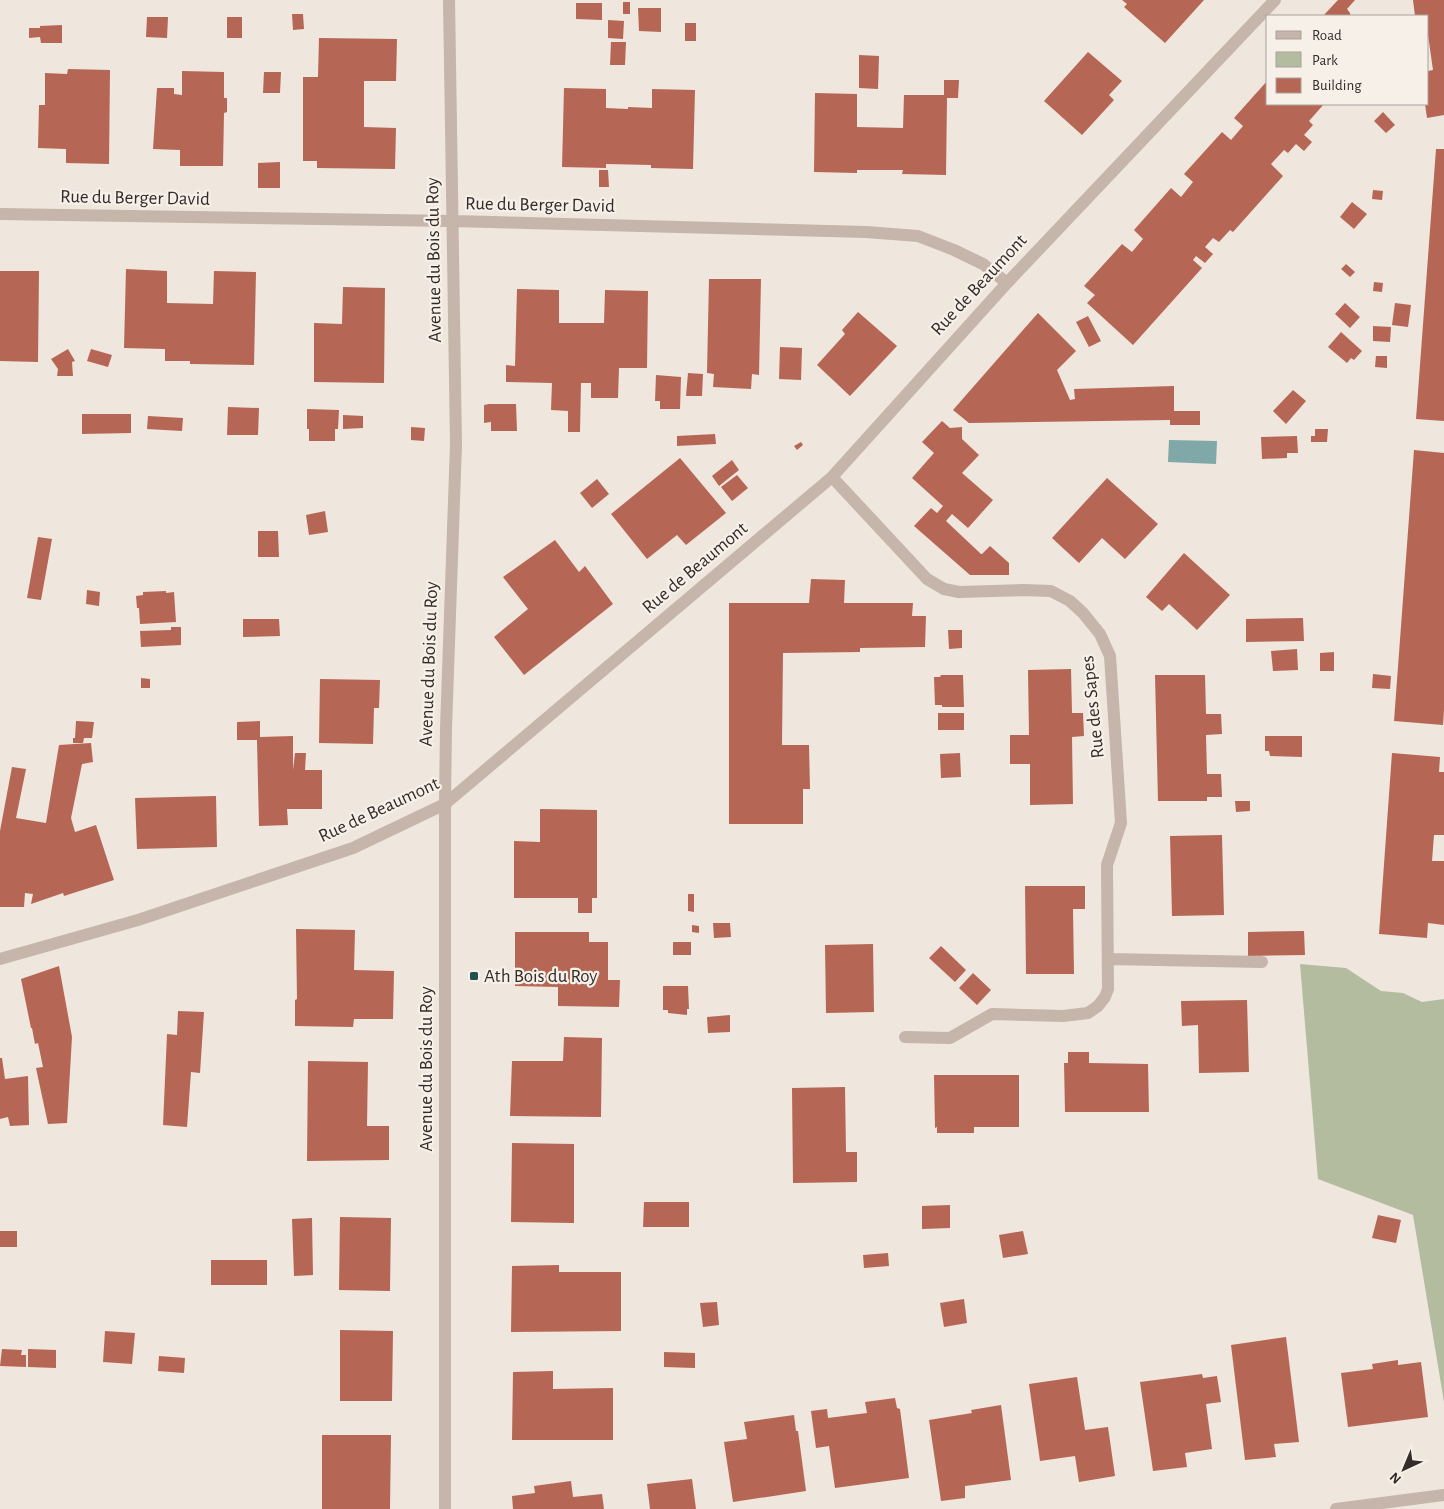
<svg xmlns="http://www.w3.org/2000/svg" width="1444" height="1509" font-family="'Alegreya Sans',sans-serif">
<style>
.green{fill:#b4bc9f}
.water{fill:#80a8a8}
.building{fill:#b66654}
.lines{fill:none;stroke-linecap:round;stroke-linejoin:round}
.street{stroke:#c5b5ab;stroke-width:12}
.poi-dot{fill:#245050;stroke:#f7f0e9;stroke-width:2}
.labels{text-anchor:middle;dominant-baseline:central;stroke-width:4.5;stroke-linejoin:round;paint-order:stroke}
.street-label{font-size:19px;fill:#342c29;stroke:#f7f0e9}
.poi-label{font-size:19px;fill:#342c29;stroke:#f7f0e9;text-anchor:start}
</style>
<rect width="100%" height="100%" fill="#efe6dd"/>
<path class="green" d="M 1300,964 L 1346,968 L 1381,991 L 1403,993 L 1422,1002 L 1444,999 L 1444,1402 L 1413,1215 L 1318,1179 Z"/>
<path class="water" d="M 1169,440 L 1217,441 L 1216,464 L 1168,462 Z"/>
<path class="building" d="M 1122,0 L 1204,0 L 1165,43 L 1124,7 L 1127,4 Z
M 1338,0 L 1355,0 L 1347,9 L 1350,13 L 1350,16 L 1323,16 Z
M 1413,0 L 1444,0 L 1444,115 L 1427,118 L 1425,104 L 1428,104 L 1428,71 L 1433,70 L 1428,35 L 1428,16 L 1415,16 Z
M 623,2 L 630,2 L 630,14 L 623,14 Z
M 576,3 L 602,3 L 602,20 L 576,19 Z
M 638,8 L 661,8 L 661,32 L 639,31 Z
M 292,14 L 303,14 L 304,29 L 293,30 Z
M 147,17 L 168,17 L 167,38 L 146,37 Z
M 227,17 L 242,17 L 242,38 L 227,38 Z
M 608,20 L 624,21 L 623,39 L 608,38 Z
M 685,23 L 696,23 L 696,41 L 685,41 Z
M 62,25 L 62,43 L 41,43 L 40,37 L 29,38 L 29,28 L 40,28 L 40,26 Z
M 319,38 L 397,39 L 396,81 L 364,81 L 364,127 L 396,128 L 395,169 L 317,168 L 317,161 L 303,161 L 303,77 L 318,77 Z
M 611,42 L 626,42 L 625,65 L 610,65 Z
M 1088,52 L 1122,81 L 1109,95 L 1114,100 L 1082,135 L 1044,101 Z
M 859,55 L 879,56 L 878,89 L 859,88 Z
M 68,69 L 110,70 L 109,164 L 66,163 L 66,149 L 38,148 L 39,105 L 45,105 L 45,73 L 67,74 Z
M 182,71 L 224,72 L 224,98 L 227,98 L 227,112 L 224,113 L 223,166 L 180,166 L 180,150 L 153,149 L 157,88 L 174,88 L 174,94 L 182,95 Z
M 264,72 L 281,72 L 280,93 L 263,93 Z
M 944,80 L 959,80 L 958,98 L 947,98 L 946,175 L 902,174 L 903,170 L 857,170 L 857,173 L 814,172 L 815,93 L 857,94 L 857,127 L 903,128 L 904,95 L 944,95 Z
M 1268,80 L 1268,104 L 1324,104 L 1309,121 L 1313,125 L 1304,135 L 1312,142 L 1304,151 L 1296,144 L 1288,153 L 1284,150 L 1271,164 L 1283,176 L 1233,232 L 1230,230 L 1219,242 L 1213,238 L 1205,247 L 1213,254 L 1205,263 L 1196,256 L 1193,260 L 1202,268 L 1133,345 L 1087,303 L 1095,295 L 1084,286 L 1122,244 L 1132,252 L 1143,239 L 1134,230 L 1171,188 L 1181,197 L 1193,182 L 1184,174 L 1222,132 L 1231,140 L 1243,126 L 1234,118 Z
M 564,88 L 606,89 L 606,108 L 628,109 L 628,107 L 652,108 L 652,89 L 695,90 L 693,169 L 651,168 L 651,165 L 606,164 L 606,168 L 562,167 Z
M 1383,112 L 1395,125 L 1386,133 L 1374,121 Z
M 1436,149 L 1444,149 L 1444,421 L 1416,419 Z
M 280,162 L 280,188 L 258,188 L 258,163 Z
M 599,170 L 608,170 L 609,187 L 599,187 Z
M 1373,190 L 1383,191 L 1382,200 L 1372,199 Z
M 1352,202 L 1367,214 L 1354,229 L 1340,217 Z
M 1346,264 L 1355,272 L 1350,277 L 1341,269 Z
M 126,269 L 167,271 L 167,303 L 213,304 L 214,271 L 256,272 L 254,365 L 190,364 L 190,361 L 165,361 L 165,349 L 124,348 Z
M 0,271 L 39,271 L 38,362 L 0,361 Z
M 709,279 L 761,279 L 759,375 L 752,374 L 751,389 L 713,387 L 714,374 L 707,373 Z
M 1374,282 L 1383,283 L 1382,292 L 1373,291 Z
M 343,287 L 385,288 L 384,383 L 314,382 L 314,323 L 342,324 Z
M 517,289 L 559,290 L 559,323 L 604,323 L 605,290 L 648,291 L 647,368 L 619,368 L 618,398 L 591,398 L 591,383 L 581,383 L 580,432 L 568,432 L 568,411 L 551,410 L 552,383 L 506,382 L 506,365 L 515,366 Z
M 1345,303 L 1360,317 L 1350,328 L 1335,314 Z
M 1395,303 L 1411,305 L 1408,327 L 1392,325 Z
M 858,312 L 897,346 L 850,396 L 817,365 L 845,334 L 842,330 Z
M 1038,313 L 1076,351 L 1057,370 L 1070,400 L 1075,399 L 1074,389 L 1174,386 L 1174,411 L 1200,411 L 1200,425 L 1170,425 L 1170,420 L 969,423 L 953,410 Z
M 1088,316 L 1101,341 L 1089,347 L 1076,322 Z
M 1373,326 L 1391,327 L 1390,342 L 1373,341 Z
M 1341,332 L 1362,351 L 1354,360 L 1351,358 L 1347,363 L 1328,347 Z
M 780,347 L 802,348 L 801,380 L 779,379 Z
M 68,349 L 75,361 L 72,362 L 73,376 L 57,376 L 58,369 L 51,359 Z
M 91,349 L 112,355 L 108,367 L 87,361 Z
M 1376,356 L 1387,356 L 1387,368 L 1375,367 Z
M 688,373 L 703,374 L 702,396 L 686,396 Z
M 656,375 L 681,377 L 680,409 L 660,409 L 660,401 L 655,401 Z
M 1293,390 L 1306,401 L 1286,424 L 1273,411 Z
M 489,404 L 516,404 L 517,431 L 491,431 L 491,422 L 484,423 L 484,405 Z
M 228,407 L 259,408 L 258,435 L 227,435 Z
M 307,409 L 339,410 L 338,429 L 335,429 L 335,441 L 309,441 L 309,429 L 307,429 Z
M 82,414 L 131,414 L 131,433 L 82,434 Z
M 343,415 L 363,416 L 363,428 L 343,429 Z
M 148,416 L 183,418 L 182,431 L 147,429 Z
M 942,421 L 950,428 L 962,427 L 962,439 L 979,455 L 962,473 L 993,500 L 968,528 L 952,514 L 946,521 L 981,554 L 982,554 L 990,546 L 1009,563 L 1009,575 L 970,575 L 914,526 L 931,508 L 937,513 L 943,506 L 912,478 L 934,453 L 922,442 Z
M 411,427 L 425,428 L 424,441 L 411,440 Z
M 1315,429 L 1328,429 L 1327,442 L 1311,442 L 1311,436 L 1315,436 Z
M 715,434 L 716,444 L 677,446 L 677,436 Z
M 1297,436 L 1298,453 L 1287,453 L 1287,458 L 1262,459 L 1261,437 Z
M 801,442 L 803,445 L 797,450 L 794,446 Z
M 1414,450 L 1444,453 L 1444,710 L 1443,725 L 1394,721 Z
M 680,458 L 726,513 L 686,545 L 677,535 L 647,559 L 611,514 Z
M 732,460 L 739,470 L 719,486 L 712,476 Z
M 737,475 L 748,488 L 732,501 L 721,487 Z
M 1107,478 L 1158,524 L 1125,559 L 1102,538 L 1079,563 L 1052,538 Z
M 597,479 L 609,494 L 592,508 L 580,493 Z
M 325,511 L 328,532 L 309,535 L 306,515 Z
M 258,531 L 278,531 L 279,557 L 258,557 Z
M 38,537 L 52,539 L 41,600 L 27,598 Z
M 555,540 L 579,572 L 585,566 L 613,604 L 524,675 L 494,637 L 528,609 L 503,577 Z
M 1184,553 L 1230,595 L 1197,630 L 1169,604 L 1162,611 L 1146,597 Z
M 811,579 L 845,580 L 844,603 L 913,603 L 912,616 L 926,616 L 925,647 L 860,648 L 860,652 L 783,653 L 782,745 L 809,745 L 810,789 L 803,789 L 803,824 L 729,824 L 729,603 L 809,603 Z
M 87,590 L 100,592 L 99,606 L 86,604 Z
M 166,591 L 166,593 L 174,592 L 176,622 L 140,624 L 139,608 L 137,608 L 136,596 L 143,595 L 143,592 Z
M 1303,618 L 1304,641 L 1246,642 L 1246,619 Z
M 243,619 L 279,619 L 280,636 L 243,637 Z
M 171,627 L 181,627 L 181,645 L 141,647 L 140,631 L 171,630 Z
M 948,630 L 962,630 L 962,648 L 949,649 Z
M 1297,649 L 1298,670 L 1273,671 L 1271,651 Z
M 1334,652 L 1334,671 L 1320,671 L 1320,653 Z
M 1071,669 L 1072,713 L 1083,713 L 1084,736 L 1072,737 L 1073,804 L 1030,805 L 1030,764 L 1010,764 L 1010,735 L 1029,735 L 1028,670 Z
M 1373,674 L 1391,676 L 1390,689 L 1372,688 Z
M 941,675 L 963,675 L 964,707 L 942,707 L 942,705 L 935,705 L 934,677 L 940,677 Z
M 1155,675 L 1205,675 L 1206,714 L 1221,714 L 1222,734 L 1206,735 L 1207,774 L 1221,774 L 1222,797 L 1207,797 L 1207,801 L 1158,801 Z
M 141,678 L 150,679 L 150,688 L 141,688 Z
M 320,679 L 380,680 L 379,708 L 374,708 L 373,744 L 319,743 Z
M 938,713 L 964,713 L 964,730 L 938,730 Z
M 76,721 L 94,722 L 92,738 L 84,738 L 83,743 L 73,743 L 73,738 L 75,738 Z
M 260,721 L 260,737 L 293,736 L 293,770 L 295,753 L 306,753 L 305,770 L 322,770 L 322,809 L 287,809 L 288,825 L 259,826 L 257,740 L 237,740 L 237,722 Z
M 1265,736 L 1302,736 L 1302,757 L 1270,756 L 1269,751 L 1265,751 Z
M 91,743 L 93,762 L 82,764 L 71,818 L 75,832 L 96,825 L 114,880 L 64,896 L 63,893 L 31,904 L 33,894 L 25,893 L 24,907 L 0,907 L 0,831 L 12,767 L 26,769 L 16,818 L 46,823 L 59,745 Z
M 960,753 L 961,777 L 941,778 L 940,754 Z
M 1392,753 L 1440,757 L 1439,772 L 1444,772 L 1444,835 L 1434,835 L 1432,861 L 1444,861 L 1444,925 L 1428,923 L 1427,938 L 1379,934 Z
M 216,796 L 217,847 L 137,849 L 135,798 Z
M 1235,801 L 1250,801 L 1250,811 L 1236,812 Z
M 540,809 L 597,810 L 597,898 L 592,898 L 592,913 L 578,913 L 578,898 L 514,898 L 514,841 L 540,842 Z
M 1222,835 L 1224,915 L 1172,916 L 1170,836 Z
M 1025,886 L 1085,886 L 1085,909 L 1073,909 L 1074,974 L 1026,974 Z
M 688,894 L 694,894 L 694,912 L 688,911 Z
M 713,923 L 730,923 L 731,937 L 714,938 Z
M 692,925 L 699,926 L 699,933 L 692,932 Z
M 296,929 L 355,930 L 354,970 L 394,971 L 393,1019 L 354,1019 L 353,1027 L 295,1026 L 295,1000 L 297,999 Z
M 1304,931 L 1305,955 L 1248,956 L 1248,932 Z
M 515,932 L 589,932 L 589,942 L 608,942 L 608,980 L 620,980 L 619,1007 L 558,1006 L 558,987 L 515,986 Z
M 673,942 L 691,942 L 691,955 L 673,955 Z
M 873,944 L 874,1012 L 826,1013 L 825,945 Z
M 941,946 L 966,970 L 955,982 L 929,958 Z
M 59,966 L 72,1037 L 67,1123 L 48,1124 L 36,1068 L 43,1067 L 38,1043 L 35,1044 L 32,1028 L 31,1028 L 21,979 Z
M 973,973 L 991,990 L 977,1005 L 959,988 Z
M 663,986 L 688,986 L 689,1009 L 687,1009 L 687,1015 L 668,1013 L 668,1010 L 663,1010 Z
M 1247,1000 L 1249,1072 L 1199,1073 L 1198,1025 L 1182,1026 L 1181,1001 Z
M 178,1011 L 204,1012 L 200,1073 L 191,1072 L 187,1127 L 163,1125 L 167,1034 L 177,1035 Z
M 730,1015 L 730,1032 L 708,1033 L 707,1017 Z
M 564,1037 L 602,1038 L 601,1117 L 510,1116 L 512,1061 L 563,1061 Z
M 1068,1052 L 1089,1052 L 1089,1063 L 1148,1064 L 1149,1112 L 1065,1112 L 1064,1063 L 1068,1063 Z
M 0,1058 L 2,1058 L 5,1079 L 28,1076 L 29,1125 L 10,1126 L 8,1117 L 0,1119 Z
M 308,1061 L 368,1062 L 367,1126 L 389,1126 L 389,1160 L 307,1161 Z
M 934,1075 L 1019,1075 L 1019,1127 L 974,1127 L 974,1133 L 937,1133 L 937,1127 L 935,1128 Z
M 845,1087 L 846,1152 L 857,1152 L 857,1182 L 793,1183 L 792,1088 Z
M 512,1143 L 574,1144 L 574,1223 L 511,1222 Z
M 644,1202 L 689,1202 L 689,1227 L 643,1227 Z
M 950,1205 L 950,1228 L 922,1229 L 922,1206 Z
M 1378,1215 L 1401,1220 L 1396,1243 L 1372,1238 Z
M 340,1217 L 391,1218 L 390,1291 L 339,1290 Z
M 312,1218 L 313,1275 L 294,1276 L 292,1219 Z
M 0,1231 L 17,1231 L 17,1247 L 0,1247 Z
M 1023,1231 L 1028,1254 L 1003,1258 L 999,1235 Z
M 888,1253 L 889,1266 L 864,1268 L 863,1255 Z
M 211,1260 L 267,1260 L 267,1285 L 211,1285 Z
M 559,1265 L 559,1272 L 621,1272 L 621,1331 L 511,1332 L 512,1266 Z
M 964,1299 L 967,1323 L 944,1327 L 940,1303 Z
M 717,1302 L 719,1325 L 703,1327 L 700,1303 Z
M 340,1330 L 393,1331 L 392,1401 L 340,1401 Z
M 105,1331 L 135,1333 L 132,1364 L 103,1362 Z
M 1286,1337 L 1299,1442 L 1274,1444 L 1276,1457 L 1245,1460 L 1231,1345 Z
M 2,1349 L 22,1350 L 21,1355 L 26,1355 L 26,1367 L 0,1366 Z
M 28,1349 L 56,1350 L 56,1368 L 28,1367 Z
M 664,1352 L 695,1353 L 695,1368 L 664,1367 Z
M 159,1356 L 185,1358 L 184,1373 L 158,1371 Z
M 1398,1360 L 1398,1365 L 1421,1362 L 1428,1417 L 1348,1427 L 1341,1373 L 1373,1369 L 1372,1364 Z
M 553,1371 L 553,1389 L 613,1388 L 613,1440 L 512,1440 L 513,1372 Z
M 1202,1374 L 1203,1378 L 1217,1376 L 1221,1402 L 1206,1404 L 1212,1449 L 1185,1453 L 1187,1467 L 1153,1471 L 1140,1382 Z
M 1077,1377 L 1085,1430 L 1108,1427 L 1115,1476 L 1079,1482 L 1075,1456 L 1040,1461 L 1029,1384 Z
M 895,1398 L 897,1408 L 900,1409 L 909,1478 L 835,1488 L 829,1446 L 816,1448 L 811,1411 L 827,1409 L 828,1418 L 867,1413 L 865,1402 Z
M 1001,1405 L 1011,1480 L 965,1486 L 965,1498 L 941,1501 L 929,1420 L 972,1413 L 971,1410 Z
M 794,1415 L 796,1431 L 798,1431 L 806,1491 L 733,1502 L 724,1442 L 747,1439 L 744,1422 Z
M 322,1435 L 391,1435 L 390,1509 L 322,1509 Z
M 692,1479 L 696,1509 L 650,1509 L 647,1484 Z
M 571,1481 L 573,1497 L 602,1494 L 604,1509 L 513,1509 L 512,1496 L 535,1493 L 534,1486 Z"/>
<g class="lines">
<path class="street" d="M 0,214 L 452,221 L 866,232 L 918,236 L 954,250 L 983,264 L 1007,283
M 832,477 L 927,579 L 944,589 L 959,592 L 1023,590 L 1051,591 L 1070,601 L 1083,613 L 1100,634 L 1110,656 L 1121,823 L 1107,865 L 1108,989 L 1105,997 L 1098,1006 L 1088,1013 L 1063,1016 L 992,1014 L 950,1038 L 905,1037
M 0,959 L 138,920 L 353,848 L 445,804 L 832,477 L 1007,283 L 1275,0
M 1108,959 L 1262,962
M 445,1509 L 445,804 L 446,728 L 456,444 L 449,0
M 1336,1509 L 1444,1495"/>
</g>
<rect class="poi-dot" x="469" y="971" width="10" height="10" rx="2.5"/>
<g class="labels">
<g class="street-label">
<text transform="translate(135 198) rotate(1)">Rue du Berger David</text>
<text transform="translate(540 205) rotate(1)">Rue du Berger David</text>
<text transform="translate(434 260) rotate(-91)">Avenue du Bois du Roy</text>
<text transform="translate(979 285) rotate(-47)">Rue de Beaumont</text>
<text transform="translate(695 568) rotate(-40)">Rue de Beaumont</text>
<text transform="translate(429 664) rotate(-88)">Avenue du Bois du Roy</text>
<text transform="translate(1093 707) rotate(-96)">Rue des Sapes</text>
<text transform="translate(379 810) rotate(-25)">Rue de Beaumont</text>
<text transform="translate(426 1069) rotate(-90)">Avenue du Bois du Roy</text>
</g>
<g class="poi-label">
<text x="484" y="976">Ath Bois du Roy</text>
</g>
</g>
<rect x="1266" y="15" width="162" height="90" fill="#f7f0e9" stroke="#a9a29c"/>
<rect x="1276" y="31" width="25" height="8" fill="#c5b5ab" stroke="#a9a29c"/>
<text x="1312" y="40" font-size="15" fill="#342c29">Road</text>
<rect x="1276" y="52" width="25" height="15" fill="#b4bc9f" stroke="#a9a29c"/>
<text x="1312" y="65" font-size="15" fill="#342c29">Park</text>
<rect x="1276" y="78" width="25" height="15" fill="#b66654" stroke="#a9a29c"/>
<text x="1312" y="90" font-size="15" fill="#342c29">Building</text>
<g transform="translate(1404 1469) rotate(224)" stroke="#f7f0e9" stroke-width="4" paint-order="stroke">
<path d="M0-4L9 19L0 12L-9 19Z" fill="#342c29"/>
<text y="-8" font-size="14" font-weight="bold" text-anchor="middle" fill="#342c29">N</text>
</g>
</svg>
